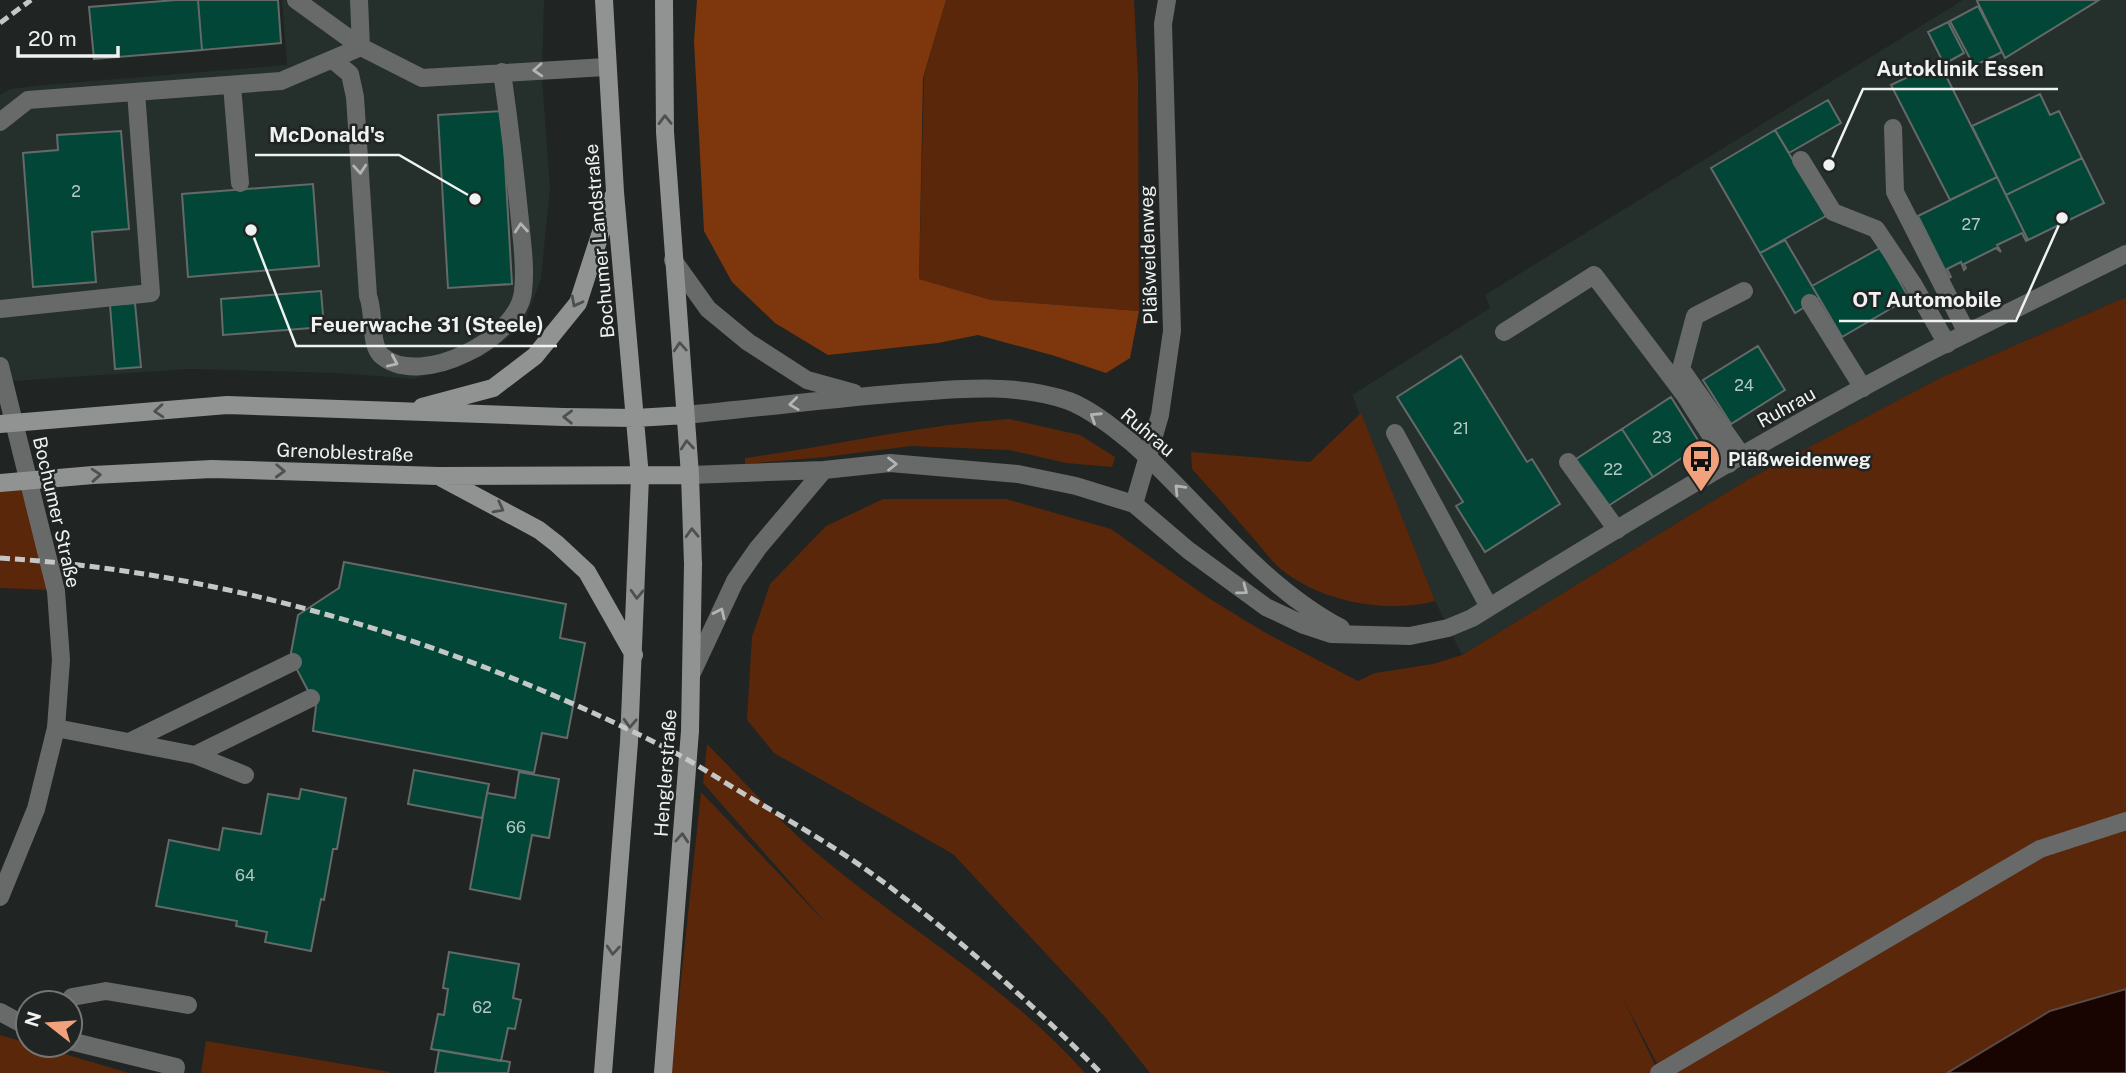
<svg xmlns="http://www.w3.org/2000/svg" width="2126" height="1073" font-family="'Public Sans',sans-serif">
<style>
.built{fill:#252f2c}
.green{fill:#5a270a}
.forest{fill:#7e370c}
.water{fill:#180400;stroke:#584b48;stroke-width:2}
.building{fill:#024637;stroke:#656968;stroke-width:2}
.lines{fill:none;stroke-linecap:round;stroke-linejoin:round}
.service{stroke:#686a6a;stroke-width:18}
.minor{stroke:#686a6a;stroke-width:18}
.tertiary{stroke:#686a6a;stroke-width:18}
.secondary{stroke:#909392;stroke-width:18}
.rail{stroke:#c4c7c6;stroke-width:5;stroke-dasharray:10 5;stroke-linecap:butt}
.oneway{stroke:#b2b5b4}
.oneway2{stroke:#4d504f}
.labels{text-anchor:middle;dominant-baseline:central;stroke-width:5;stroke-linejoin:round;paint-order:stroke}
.number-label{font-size:16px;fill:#b4c7c2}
.street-label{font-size:19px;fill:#eff2f1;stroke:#202423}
.poi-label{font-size:19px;font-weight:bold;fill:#eff2f1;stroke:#202423;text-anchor:start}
.leader{fill:none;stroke:#eff2f1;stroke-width:2.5}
.callout-dot{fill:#eff2f1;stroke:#202423;stroke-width:2.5}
.callout-label{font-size:21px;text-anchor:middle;font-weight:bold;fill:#eff2f1;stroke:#202423;stroke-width:5;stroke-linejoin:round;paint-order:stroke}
</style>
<rect width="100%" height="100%" fill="#202423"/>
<path class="built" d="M 282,0 L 544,0 L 542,78 L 550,188 L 541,279 L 523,327 L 483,356 L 415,379 L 337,373 L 189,369 L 0,382 L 0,95 L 10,89 L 43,85 L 287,65 Z
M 1963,0 L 2126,0 L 2126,297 L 1940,378 L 1747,480 L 1462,655 L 1435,601 L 1352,395 L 1490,308 L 1485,295 Z"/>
<path class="green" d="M 946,0 L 1134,0 L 1138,77 L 1139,311 L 991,300 L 919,279 L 924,76 Z
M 2126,297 L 2126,989 L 2050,1011 L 1947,1073 L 1662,1073 L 1623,999 L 1659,1073 L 1150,1073 L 1105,1017 L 953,854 L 774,753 L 747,720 L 752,637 L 770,584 L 826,526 L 883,499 L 1006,499 L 1111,529 L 1207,597 L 1264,632 L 1358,681 L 1375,673 L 1433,664 L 1462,655 L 1747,480 L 1940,378 Z
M 1361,413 L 1435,601 C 1387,614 1322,602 1282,570 C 1271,561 1262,548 1253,538 C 1233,515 1213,492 1192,469 L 1191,452 L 1310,462 Z
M 1009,419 L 1080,435 L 1115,457 L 1112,467 L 1066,463 L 1009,450 L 911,446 L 825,457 L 745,464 L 745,458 C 833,446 921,425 1009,419 Z
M 26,483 L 52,590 L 0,588 L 0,486 Z
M 707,744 C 742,779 776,818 813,850 C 902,926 1007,985 1085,1073 L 671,1073 L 701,792 L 826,923 L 703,783 Z
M 0,1035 L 129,1073 L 0,1073 Z
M 206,1041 L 390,1072 L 390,1073 L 201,1073 Z"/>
<path class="forest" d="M 697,0 L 946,0 L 923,78 L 919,279 L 991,300 L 1139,311 L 1130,358 L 1106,373 L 1055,356 L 978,335 L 938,343 L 828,355 L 775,323 L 732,282 L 704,231 L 694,41 Z"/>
<path class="water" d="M 2126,989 L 2126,1073 L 1947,1073 L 2050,1011 Z"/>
<path class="building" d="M 176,0 L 198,0 L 202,50 L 94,59 L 89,7 Z
M 198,0 L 278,0 L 281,43 L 202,50 Z
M 1979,0 L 2099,0 L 2005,58 L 1977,1 Z
M 1978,6 L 2002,52 L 1974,66 L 1950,21 Z
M 1948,22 L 1964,53 L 1944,64 L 1928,32 Z
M 1939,62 L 1997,177 L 1950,200 L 1891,85 Z
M 2040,94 L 2050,115 L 2059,111 L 2082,158 L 2006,195 L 1972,126 Z
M 1828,100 L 1841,123 L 1789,153 L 1775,130 Z
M 502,111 L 512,284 L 448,288 L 438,115 Z
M 1775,130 L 1826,216 L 1760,253 L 1711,168 Z
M 121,131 L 129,229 L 92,232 L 96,282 L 33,287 L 23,153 L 58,150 L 57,135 Z
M 2082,158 L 2104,203 L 2028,240 L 2006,195 Z
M 1997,177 L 2028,240 L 2026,241 L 2022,233 L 1997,245 L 2001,252 L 1996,248 L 1964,264 L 1966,268 L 1964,270 L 1961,262 L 1947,269 L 1951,277 L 1949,278 L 1918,216 Z
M 313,184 L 319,266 L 188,277 L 182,194 Z
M 1785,240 L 1819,298 L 1795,313 L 1760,253 Z
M 1880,248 L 1909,298 L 1842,337 L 1812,286 Z
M 321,291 L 324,327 L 223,335 L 221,299 Z
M 135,303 L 141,367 L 115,369 L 110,305 Z
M 1758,346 L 1785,390 L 1731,424 L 1703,380 Z
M 1461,356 L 1527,462 L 1532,459 L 1560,504 L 1485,552 L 1456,506 L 1463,502 L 1397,397 Z
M 1671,397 L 1701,445 L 1653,477 L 1622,429 Z
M 1622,429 L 1653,477 L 1605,508 L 1573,461 Z
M 344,562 L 566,604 L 560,638 L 585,643 L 567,738 L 542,733 L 534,773 L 313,731 L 316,706 L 293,662 L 291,653 L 298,615 L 339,588 Z
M 414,770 L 489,784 L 482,818 L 408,804 Z
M 519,772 L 559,779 L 549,838 L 532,835 L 520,899 L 470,889 L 487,793 L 515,798 Z
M 301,789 L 346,798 L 337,849 L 333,849 L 324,900 L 321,899 L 311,951 L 265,942 L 267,932 L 236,926 L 237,921 L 156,906 L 169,840 L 219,850 L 223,828 L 261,834 L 268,794 L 299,799 Z
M 449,952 L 519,964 L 513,998 L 521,1000 L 515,1029 L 508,1028 L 501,1061 L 431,1049 L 438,1014 L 444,1015 L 448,989 L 443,988 Z
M 439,1050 L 510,1062 L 508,1073 L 435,1073 Z"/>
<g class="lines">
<path class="service" d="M 296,0 L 361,47 L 422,78 L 606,67
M 359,0 L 361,47
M 333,60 L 350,74 L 355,97 L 368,296 C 375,313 369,346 382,356 C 421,389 519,338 523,291 C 526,268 522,243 520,221 C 515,171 509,121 502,72
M 232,85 L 240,183
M 1893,128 L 1895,192 L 1967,333
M 1801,160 L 1833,212 L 1876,229 L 1913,284 L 1947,344
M 1810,303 L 1863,388
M 0,309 L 151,293 L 136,92
M 1504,332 L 1594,275 L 1684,394 L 1729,464
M 1395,433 L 1489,607
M 1742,456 L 1681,369 L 1695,316 L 1744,291
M 1568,462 L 1617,530
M 56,728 L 195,755 L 245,775
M 129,742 L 293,662
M 195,755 L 311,698
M 68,1003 L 72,997 L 106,991 L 188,1005
M 0,1012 L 28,1027
M 70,1041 L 176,1067 L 175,1073
M 1659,1073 L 2040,849 L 2126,821"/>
<path class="minor" d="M 0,122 L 28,100 L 281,81 L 361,47
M 0,366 L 56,591 L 61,660 L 56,728 L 36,809 L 0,897
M 1134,504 L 1160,415 L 1172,331 L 1163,24 L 1167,0"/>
<path class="tertiary" d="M 673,260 L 708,309 L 748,342 L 807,380 L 854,393
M 685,415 C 762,408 839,397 917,392 C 967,388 1021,384 1069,401 C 1095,411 1131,441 1151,460 C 1212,519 1266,588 1341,628
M 690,475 L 824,470 L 890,463 L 1018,474 L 1076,486 L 1134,504 L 1188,550 L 1266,607 L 1304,625 L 1331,634 L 1410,636 L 1448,628 L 1472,618 C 1622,525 1774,433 1931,351 C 1996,318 2061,286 2126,254
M 691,675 L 735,581 L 758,548 L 824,470"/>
<path class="secondary" d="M 422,407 L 493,388 L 535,356 L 578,303 L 612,198
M 0,424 L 227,405 L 563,417 L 636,418 L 685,415
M 442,478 L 539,530 L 557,544 L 587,572 L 634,655
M 0,483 L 93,475 L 212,469 L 438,476 L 690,475
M 603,1073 L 629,742 L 640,477 L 615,192 L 604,0
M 663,1073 L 690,731 L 693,564 L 690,475 L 665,132 L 664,0"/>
<path class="rail" d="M 0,23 L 31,0
M 0,558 C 232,572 461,644 668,749 C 697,764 725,783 754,800 C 795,824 837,848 875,876 C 956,935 1031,1003 1101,1073"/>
</g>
<defs><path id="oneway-chevron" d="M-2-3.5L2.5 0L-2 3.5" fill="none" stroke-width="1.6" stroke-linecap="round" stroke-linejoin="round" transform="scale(1.75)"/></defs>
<g class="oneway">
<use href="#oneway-chevron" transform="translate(538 70) rotate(177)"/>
<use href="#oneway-chevron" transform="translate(360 169) rotate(86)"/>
<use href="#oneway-chevron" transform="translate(521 228) rotate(-95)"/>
<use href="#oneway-chevron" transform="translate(393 362) rotate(24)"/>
<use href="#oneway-chevron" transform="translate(794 404) rotate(173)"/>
<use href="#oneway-chevron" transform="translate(1095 417) rotate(-147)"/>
<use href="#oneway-chevron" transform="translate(892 464)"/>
<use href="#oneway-chevron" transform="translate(1179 489) rotate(-134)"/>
<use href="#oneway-chevron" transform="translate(1243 590) rotate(37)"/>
<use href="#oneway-chevron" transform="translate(720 613) rotate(-65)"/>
</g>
<g class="oneway2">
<use href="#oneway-chevron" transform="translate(665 120) rotate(-91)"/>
<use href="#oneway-chevron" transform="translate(576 302) rotate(118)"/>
<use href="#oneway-chevron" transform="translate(680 347) rotate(-94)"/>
<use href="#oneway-chevron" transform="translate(159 411) rotate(176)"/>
<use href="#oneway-chevron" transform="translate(568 417) rotate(-179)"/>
<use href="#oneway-chevron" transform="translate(687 445) rotate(-95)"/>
<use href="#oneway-chevron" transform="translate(280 471) rotate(2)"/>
<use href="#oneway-chevron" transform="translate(96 475) rotate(-4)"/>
<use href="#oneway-chevron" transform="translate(499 508) rotate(28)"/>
<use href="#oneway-chevron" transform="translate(692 533) rotate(-92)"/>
<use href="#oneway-chevron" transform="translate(637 594) rotate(92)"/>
<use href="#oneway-chevron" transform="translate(630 723) rotate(93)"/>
<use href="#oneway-chevron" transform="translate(682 838) rotate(-86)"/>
<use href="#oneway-chevron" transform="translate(613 950) rotate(95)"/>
</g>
<defs>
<symbol id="bus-pin" viewBox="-11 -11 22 30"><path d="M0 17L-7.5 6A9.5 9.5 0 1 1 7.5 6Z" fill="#f1a17b" stroke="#202423"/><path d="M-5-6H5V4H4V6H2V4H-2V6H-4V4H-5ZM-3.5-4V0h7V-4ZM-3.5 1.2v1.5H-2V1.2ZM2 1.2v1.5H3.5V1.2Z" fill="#111"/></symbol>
</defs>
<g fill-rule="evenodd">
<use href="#bus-pin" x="1679" y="437" width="44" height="60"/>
</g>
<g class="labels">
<g class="number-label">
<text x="76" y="191">2</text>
<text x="1971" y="224">27</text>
<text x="1744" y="385">24</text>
<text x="1461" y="428">21</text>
<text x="1662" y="437">23</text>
<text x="1613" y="469">22</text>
<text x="516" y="827">66</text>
<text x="245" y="875">64</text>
<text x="482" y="1007">62</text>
</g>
<g class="street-label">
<text transform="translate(599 241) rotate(-95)">Bochumer Landstraße</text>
<text transform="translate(1148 255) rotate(-92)">Pläßweidenweg</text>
<text transform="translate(1786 407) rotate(-29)">Ruhrau</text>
<text transform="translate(1148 432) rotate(40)">Ruhrau</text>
<text transform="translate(345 452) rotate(2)">Grenoblestraße</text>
<text transform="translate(57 512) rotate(77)">Bochumer Straße</text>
<text transform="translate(665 773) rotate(-86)">Henglerstraße</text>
</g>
<g class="poi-label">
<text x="1728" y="459">Pläßweidenweg</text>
</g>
</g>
<path class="leader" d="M1829 165L1863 89H2058M475 199L399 155H255M2062 218L2016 321H1839M251 230L296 346H557"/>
<g class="callout-dot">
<circle cx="1829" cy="165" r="7"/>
<circle cx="475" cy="199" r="7"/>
<circle cx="2062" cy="218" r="7"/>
<circle cx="251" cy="230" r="7"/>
</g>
<g class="callout-label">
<text x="1960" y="76">Autoklinik Essen</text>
<text x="327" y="142">McDonald's</text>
<text x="1927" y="307">OT Automobile</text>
<text x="427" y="332">Feuerwache 31 (Steele)</text>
</g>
<g transform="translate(49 1024) rotate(287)"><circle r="33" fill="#202423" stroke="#737675" stroke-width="2"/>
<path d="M0-5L12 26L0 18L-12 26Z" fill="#f1a17b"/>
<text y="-10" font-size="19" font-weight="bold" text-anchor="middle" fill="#eff2f1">N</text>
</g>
<path d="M18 46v10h100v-10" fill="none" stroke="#eff2f1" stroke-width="3.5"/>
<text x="28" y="46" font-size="21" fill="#eff2f1" stroke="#202423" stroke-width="5" paint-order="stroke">20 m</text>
</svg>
